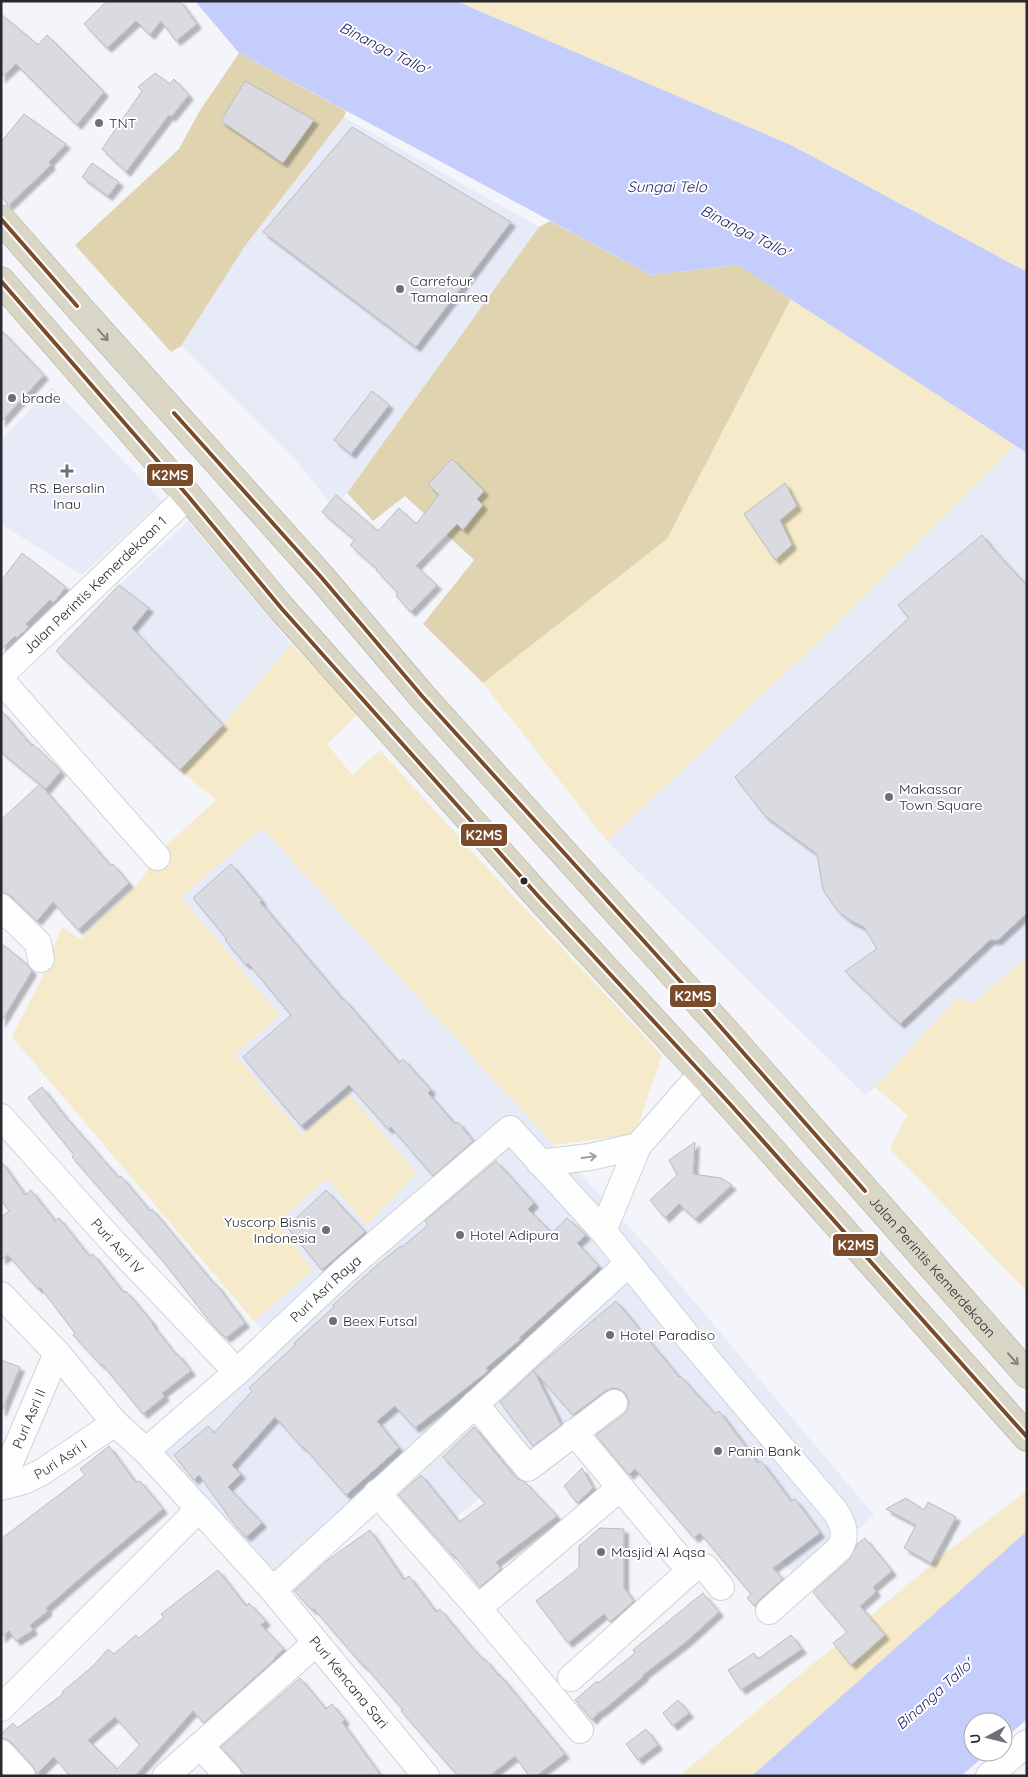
<svg xmlns="http://www.w3.org/2000/svg" width="1028" height="1777" font-family="Quicksand,sans-serif">
<style>
.built{fill:#e7eaf7}
.green{fill:#f5eac9}
.forest{fill:#e0d4b0}
.water{fill:#c5cdfc}
.building{fill:#d9dbe0;stroke:#bbbcc1;fill-rule:evenodd;filter:url(#shadow)}
.lines{fill:none;stroke-linecap:round;stroke-linejoin:round}
.minor-casing{stroke:#d1d2d8;stroke-width:28}
.highway-casing{stroke:#aca998;stroke-width:29}
.minor{stroke:#fdfefe;stroke-width:26}
.highway{stroke:#dad6c5;stroke-width:28}
.bus-1-casing{stroke:#fff;stroke-width:8}
.bus-1{stroke:#7a4b2a;stroke-width:4}
.oneway{stroke:#81807a}
.oneway2{stroke:#9d9ea1}
.poi-dot{fill:#6f7077;stroke:#fff;stroke-width:2}
.bus-dot{fill:#282930;stroke:#fff;stroke-width:2}
.labels{text-anchor:middle;dominant-baseline:central;stroke-width:4;stroke-linejoin:round;paint-order:stroke}
.poi-label{font-size:14px;fill:#282930;stroke:#fff;text-anchor:start}
.street-label{font-size:14px;fill:#282930;stroke:#fff}
.water-label{font-size:15px;font-style:italic;fill:#201e67;stroke:#fff}
.line-badge{stroke:#fff;stroke-width:2}
.badge-label{font-size:14px;text-anchor:middle;font-weight:bold;fill:#fff}
</style>
<defs>
<filter id="shadow"><feDropShadow dx="4.5" dy="4.5" stdDeviation="1" flood-color="#0004"/></filter>
</defs>
<rect width="100%" height="100%" fill="#f4f5fa"/>
<path class="built" d="M 344,117 L 539,227 L 335,509 L 299,464 L 181,346 L 245,246 Z
M 52,387 L 162,501 L 82,575 L 1,524 L 1,440 Z
M 1015,445 L 1027,453 L 1027,960 L 1022,961 L 971,1004 L 958,998 L 866,1096 L 607,841 L 814,646 Z
M 188,521 L 291,644 L 223,725 L 180,770 L 56,651 L 119,585 Z
M 262,828 L 654,1254 L 874,1515 L 801,1581 L 625,1396 L 535,1451 L 426,1543 L 389,1499 L 271,1603 L 135,1452 L 267,1334 L 254,1321 L 312,1271 L 277,1223 L 326,1179 L 302,1135 L 235,1055 L 186,904 L 181,897 Z"/>
<path class="green" d="M 456,1 L 1027,1 L 1027,272 L 799,149 Z
M 791,299 L 1015,445 L 814,646 L 607,841 L 483,683 L 667,539 Z
M 291,644 L 359,713 L 327,744 L 352,775 L 380,750 L 500,882 L 662,1055 L 635,1134 L 554,1145 L 262,828 L 181,897 L 280,1015 L 235,1055 L 302,1134 L 349,1094 L 417,1173 L 367,1225 L 326,1179 L 277,1223 L 313,1270 L 254,1321 L 12,1037 L 40,982 L 62,927 L 80,939 L 134,888 L 168,844 L 216,800 L 180,770 L 223,725 Z
M 1027,960 L 1027,1292 L 890,1149 L 907,1115 L 875,1087 L 959,997 L 972,1004 L 1022,961 Z
M 1027,1491 L 1027,1565 L 794,1776 L 679,1776 L 948,1551 Z"/>
<path class="forest" d="M 239,53 L 346,111 L 344,117 L 245,246 L 181,346 L 171,352 L 75,245 L 179,149 L 199,112 Z
M 550,221 L 651,275 L 738,265 L 791,299 L 667,539 L 483,683 L 423,624 L 474,560 L 405,496 L 373,521 L 347,493 L 539,227 Z"/>
<path class="water" d="M 195,1 L 456,1 L 793,146 L 1027,272 L 1027,453 L 738,265 L 651,275 L 239,53 Z
M 1027,1531 L 1027,1719 L 1003,1740 L 1003,1722 L 973,1722 L 973,1752 L 989,1752 L 961,1776 L 752,1776 Z"/>
<path class="building" d="M 107,1 L 180,1 L 197,24 L 176,41 L 161,21 L 150,35 L 136,21 L 107,48 L 84,24 Z
M 1,14 L 38,45 L 47,35 L 104,92 L 77,125 L 16,64 L 1,78 Z
M 155,73 L 170,84 L 174,79 L 189,95 L 171,117 L 169,115 L 126,172 L 102,149 L 142,91 L 138,87 Z
M 245,81 L 314,120 L 283,163 L 221,121 Z
M 24,114 L 66,144 L 49,162 L 51,165 L 8,206 L 1,195 L 1,142 Z
M 352,127 L 511,222 L 416,347 L 263,232 Z
M 92,163 L 119,182 L 108,196 L 82,177 Z
M 1,330 L 44,375 L 1,422 Z
M 372,391 L 389,405 L 351,454 L 334,440 Z
M 452,459 L 484,491 L 477,499 L 483,505 L 463,530 L 457,524 L 416,566 L 437,585 L 411,612 L 396,596 L 398,593 L 376,570 L 377,569 L 350,545 L 355,540 L 322,512 L 336,495 L 378,531 L 399,508 L 416,524 L 439,495 L 428,484 Z
M 785,483 L 797,506 L 780,520 L 792,545 L 775,560 L 744,514 Z
M 982,535 L 992,548 L 1027,586 L 1027,913 L 998,940 L 990,940 L 900,1024 L 845,971 L 877,949 L 864,927 L 848,919 L 837,910 L 823,890 L 817,854 L 765,816 L 735,777 L 909,618 L 898,605 Z
M 22,553 L 66,587 L 53,603 L 50,600 L 26,624 L 29,627 L 16,638 L 15,636 L 1,650 L 1,581 Z
M 119,585 L 149,608 L 132,628 L 223,725 L 180,770 L 56,651 Z
M 1,710 L 32,746 L 33,744 L 61,771 L 46,789 L 1,752 Z
M 40,784 L 111,866 L 113,864 L 129,883 L 78,930 L 53,902 L 37,921 L 11,896 L 1,891 L 1,820 Z
M 231,864 L 262,901 L 260,902 L 343,1000 L 344,999 L 399,1063 L 403,1059 L 431,1090 L 428,1093 L 455,1124 L 458,1122 L 473,1141 L 433,1176 L 391,1127 L 388,1129 L 349,1085 L 301,1126 L 243,1057 L 291,1015 L 248,963 L 246,965 L 225,940 L 227,939 L 193,898 Z
M 1,943 L 27,964 L 32,971 L 1,1022 Z
M 42,1087 L 64,1115 L 119,1178 L 121,1176 L 150,1211 L 152,1209 L 215,1285 L 216,1284 L 245,1323 L 226,1338 L 211,1323 L 163,1261 L 72,1157 L 74,1155 L 28,1098 Z
M 695,1142 L 693,1174 L 721,1178 L 732,1185 L 695,1219 L 679,1204 L 665,1218 L 650,1200 L 677,1175 L 669,1160 Z
M 1,1161 L 25,1195 L 31,1190 L 55,1221 L 59,1218 L 89,1256 L 93,1254 L 124,1293 L 126,1291 L 153,1323 L 152,1324 L 176,1355 L 178,1354 L 191,1371 L 162,1393 L 165,1396 L 143,1414 L 102,1364 L 101,1365 L 73,1335 L 75,1333 L 40,1287 L 38,1289 L 8,1255 L 1,1260 L 1,1217 L 9,1211 L 1,1200 Z
M 496,1161 L 534,1203 L 528,1209 L 552,1233 L 567,1218 L 586,1235 L 577,1243 L 599,1266 L 519,1338 L 521,1339 L 486,1368 L 488,1371 L 415,1428 L 395,1406 L 377,1421 L 399,1448 L 346,1495 L 303,1446 L 302,1447 L 275,1417 L 232,1465 L 241,1474 L 228,1487 L 262,1523 L 246,1537 L 232,1521 L 199,1475 L 194,1480 L 174,1455 L 208,1426 L 214,1433 L 252,1391 L 249,1388 L 295,1345 L 294,1343 L 334,1307 L 333,1305 L 377,1265 L 401,1246 L 402,1247 L 428,1225 L 425,1221 Z
M 326,1190 L 365,1232 L 322,1270 L 287,1227 Z
M 616,1301 L 679,1377 L 680,1376 L 715,1414 L 719,1411 L 758,1463 L 761,1461 L 791,1501 L 795,1499 L 820,1533 L 773,1568 L 783,1579 L 759,1600 L 755,1606 L 747,1598 L 751,1594 L 700,1533 L 694,1538 L 635,1469 L 629,1475 L 596,1435 L 623,1415 L 628,1409 L 629,1402 L 626,1394 L 619,1389 L 613,1388 L 605,1391 L 573,1415 L 534,1371 L 561,1425 L 533,1446 L 500,1402 L 542,1363 Z
M 1,1360 L 20,1367 L 2,1411 L 1,1411 Z
M 474,1427 L 516,1478 L 525,1482 L 557,1516 L 496,1562 L 501,1569 L 480,1587 L 453,1554 L 452,1555 L 399,1495 L 421,1475 L 459,1522 L 485,1503 L 443,1457 Z
M 109,1446 L 136,1483 L 140,1481 L 163,1509 L 92,1568 L 46,1608 L 48,1611 L 30,1625 L 33,1630 L 16,1641 L 9,1631 L 1,1638 L 1,1539 L 85,1475 L 80,1469 Z
M 582,1468 L 593,1488 L 577,1503 L 564,1486 Z
M 906,1498 L 924,1510 L 928,1502 L 956,1517 L 931,1563 L 904,1548 L 916,1525 L 886,1509 Z
M 600,1528 L 624,1529 L 624,1588 L 634,1601 L 610,1622 L 604,1614 L 568,1643 L 536,1601 L 579,1568 L 579,1546 Z
M 370,1530 L 404,1580 L 409,1576 L 436,1612 L 440,1609 L 467,1642 L 484,1660 L 485,1659 L 499,1676 L 500,1675 L 565,1754 L 536,1776 L 529,1776 L 515,1756 L 489,1776 L 458,1776 L 401,1711 L 403,1710 L 364,1665 L 363,1666 L 314,1609 L 312,1610 L 294,1591 L 329,1559 Z
M 865,1538 L 892,1571 L 873,1587 L 876,1592 L 860,1606 L 885,1635 L 851,1665 L 833,1643 L 847,1632 L 813,1592 L 849,1560 L 857,1544 Z
M 218,1570 L 246,1606 L 249,1603 L 266,1621 L 261,1625 L 284,1649 L 274,1658 L 275,1659 L 204,1723 L 193,1711 L 135,1776 L 70,1776 L 54,1757 L 37,1774 L 33,1766 L 12,1743 L 6,1739 L 1,1738 L 1,1734 L 13,1723 L 17,1728 L 63,1694 L 62,1692 L 93,1666 L 108,1649 L 114,1654 L 136,1635 L 139,1638 L 164,1617 L 161,1614 ZM 115,1717 L 140,1745 L 117,1769 L 88,1740 Z
M 703,1593 L 719,1612 L 686,1642 L 643,1675 L 644,1676 L 601,1712 L 600,1711 L 592,1720 L 575,1700 L 597,1681 L 598,1683 L 635,1653 L 633,1650 Z
M 791,1635 L 802,1649 L 741,1690 L 728,1670 L 754,1653 L 758,1659 Z
M 300,1678 L 326,1709 L 332,1704 L 345,1720 L 342,1722 L 381,1776 L 246,1776 L 242,1772 L 239,1766 L 221,1747 Z
M 678,1700 L 689,1713 L 673,1726 L 663,1713 Z
M 646,1729 L 658,1745 L 638,1760 L 626,1744 Z"/>
<g class="lines">
<defs>
<g id="minor">
<path id="s1" d="M 1,675 L 188,496"/>
<path d="M 1,680 L 157,857"/>
<path d="M 1,907 L 38,943 L 41,959"/>
<path id="s2" d="M 1,1117 L 114,1243 L 237,1372"/>
<path d="M 540,1163 L 590,1157 L 638,1146"/>
<path d="M 603,1231 L 638,1146 L 702,1073"/>
<path id="s3" d="M 1,1295 L 57,1353 L 115,1423 L 146,1451 L 273,1590 L 426,1776"/>
<path d="M 475,1404 L 528,1468 L 614,1403"/>
<path d="M 574,1432 L 690,1571 L 698,1566 L 705,1567 L 721,1587"/>
<path id="s4" d="M 146,1451 L 237,1372 L 344,1271 L 510,1129 L 603,1231 L 688,1337 L 835,1511 C 843,1523 848,1536 839,1549 L 769,1611"/>
<path id="s5" d="M 1,1484 L 57,1353"/>
<path id="s6" d="M 1,1487 L 24,1481 L 42,1472 L 115,1423"/>
<path d="M 377,1493 L 478,1608 L 580,1730"/>
<path d="M 273,1590 L 629,1263"/>
<path d="M 478,1608 L 620,1488"/>
<path d="M 571,1678 L 690,1571"/>
<path d="M 1,1708 L 199,1509"/>
<path d="M 200,1746 L 228,1776"/>
<path d="M 1,1753 L 22,1776"/>
<path d="M 166,1776 L 316,1643"/>
<path d="M 989,1776 L 1027,1743"/>
</g>
<g id="highway">
<path id="s7" d="M 1,219 L 82,311 L 321,577 L 422,696 L 724,1030 L 1027,1374"/>
<path d="M 1,281 L 188,496 L 282,609 L 539,897 L 730,1104 L 1027,1437"/>
</g>
</defs>
<use href="#minor" class="minor-casing"/>
<use href="#highway" class="highway-casing"/>
<use href="#minor" class="minor"/>
<use href="#highway" class="highway"/>
<defs>
<path id="bus-1" d="M 1,219 L 77,306
M 1,281 L 188,496 L 282,609 L 539,897 L 730,1104 L 1027,1437
M 174,413 L 321,577 L 422,696 L 689,991 L 865,1191"/>
</defs>
<use href="#bus-1" class="bus-1-casing"/>
<use href="#bus-1" class="bus-1"/>
</g>
<defs><path id="oneway-shaft" d="M-6 0H5M1.5-3L5.5 0L1.5 3" fill="none" stroke-width="1.6" stroke-linecap="round" stroke-linejoin="round" transform="scale(1.25)"/></defs>
<g class="oneway">
<use href="#oneway-shaft" transform="translate(103 335) rotate(48)"/>
<use href="#oneway-shaft" transform="translate(1013 1359) rotate(48)"/>
</g>
<use class="oneway2" href="#oneway-shaft" transform="translate(589 1157) rotate(-8)"/>
<g class="poi-dot">
<circle cx="99" cy="123" r="5"/>
<circle cx="400" cy="289" r="5"/>
<circle cx="12" cy="398" r="5"/>
<path d="M64.5 463.5h5v5h5v5h-5v5h-5v-5h-5v-5h5z"/>
<circle cx="889" cy="797" r="5"/>
<circle cx="326" cy="1230" r="5"/>
<circle cx="460" cy="1235" r="5"/>
<circle cx="333" cy="1321" r="5"/>
<circle cx="610" cy="1335" r="5"/>
<circle cx="718" cy="1451" r="5"/>
<circle cx="601" cy="1552" r="5"/>
</g>
<circle class="bus-dot" cx="524" cy="881" r="4.5"/>
<g class="labels">
<g class="poi-label">
<text x="109" y="123">TNT</text>
<text x="410" y="281">Carrefour<tspan x="410" dy="16">Tamalanrea</tspan></text>
<text x="22" y="398">brade</text>
<text x="67" y="488" text-anchor="middle">RS. Bersalin<tspan x="67" dy="16">Inau</tspan></text>
<text x="899" y="789">Makassar<tspan x="899" dy="16">Town Square</tspan></text>
<text x="316" y="1222" text-anchor="end">Yuscorp Bisnis<tspan x="316" dy="16">Indonesia</tspan></text>
<text x="470" y="1235">Hotel Adipura</text>
<text x="343" y="1321">Beex Futsal</text>
<text x="620" y="1335">Hotel Paradiso</text>
<text x="728" y="1451">Panin Bank</text>
<text x="611" y="1552">Masjid Al Aqsa</text>
</g>
<g class="street-label">
<text stroke="none"><textPath href="#s1" startOffset="130">Jalan Perintis Kemerdekaan 1</textPath></text>
<text stroke="none"><textPath href="#s2" startOffset="174">Puri Asri IV</textPath></text>
<text stroke="none"><textPath href="#s7" startOffset="1402">Jalan Perintis Kemerdekaan</textPath></text>
<text stroke="none"><textPath href="#s4" startOffset="242">Puri Asri Raya</textPath></text>
<text stroke="none"><textPath href="#s5" startOffset="71">Puri Asri II</textPath></text>
<text stroke="none"><textPath href="#s6" startOffset="66">Puri Asri I</textPath></text>
<text stroke="none"><textPath href="#s3" startOffset="521">Puri Kencana Sari</textPath></text>
</g>
<g class="water-label">
<text transform="translate(384 48) rotate(27)">Binanga Tallo'</text>
<text x="667" y="186">Sungai Telo</text>
<text transform="translate(745 231) rotate(27)">Binanga Tallo'</text>
<text transform="translate(934 1694) rotate(-42)">Binanga Tallo'</text>
</g>
</g>
<g class="line-badge">
<rect x="146" y="463" width="48" height="24" rx="5" fill="#7a4b2a"/>
<rect x="460" y="823" width="48" height="24" rx="5" fill="#7a4b2a"/>
<rect x="669" y="984" width="48" height="24" rx="5" fill="#7a4b2a"/>
<rect x="832" y="1233" width="47" height="24" rx="5" fill="#7a4b2a"/>
</g>
<g class="badge-label">
<text x="170" y="480">K2MS</text>
<text x="484" y="840">K2MS</text>
<text x="693" y="1001">K2MS</text>
<text x="856" y="1250">K2MS</text>
</g>
<rect width="1028" height="1777" fill="none" stroke="#282930" stroke-width="5"/>
<g transform="translate(988 1737) rotate(263)"><circle r="24" fill="#ffffff" stroke="#a9a9ac"/>
<path d="M0-4L9 19L0 12L-9 19Z" fill="#6f7077"/>
<text y="-8" font-size="14" font-weight="bold" text-anchor="middle" fill="#282930">U</text>
</g>
</svg>
